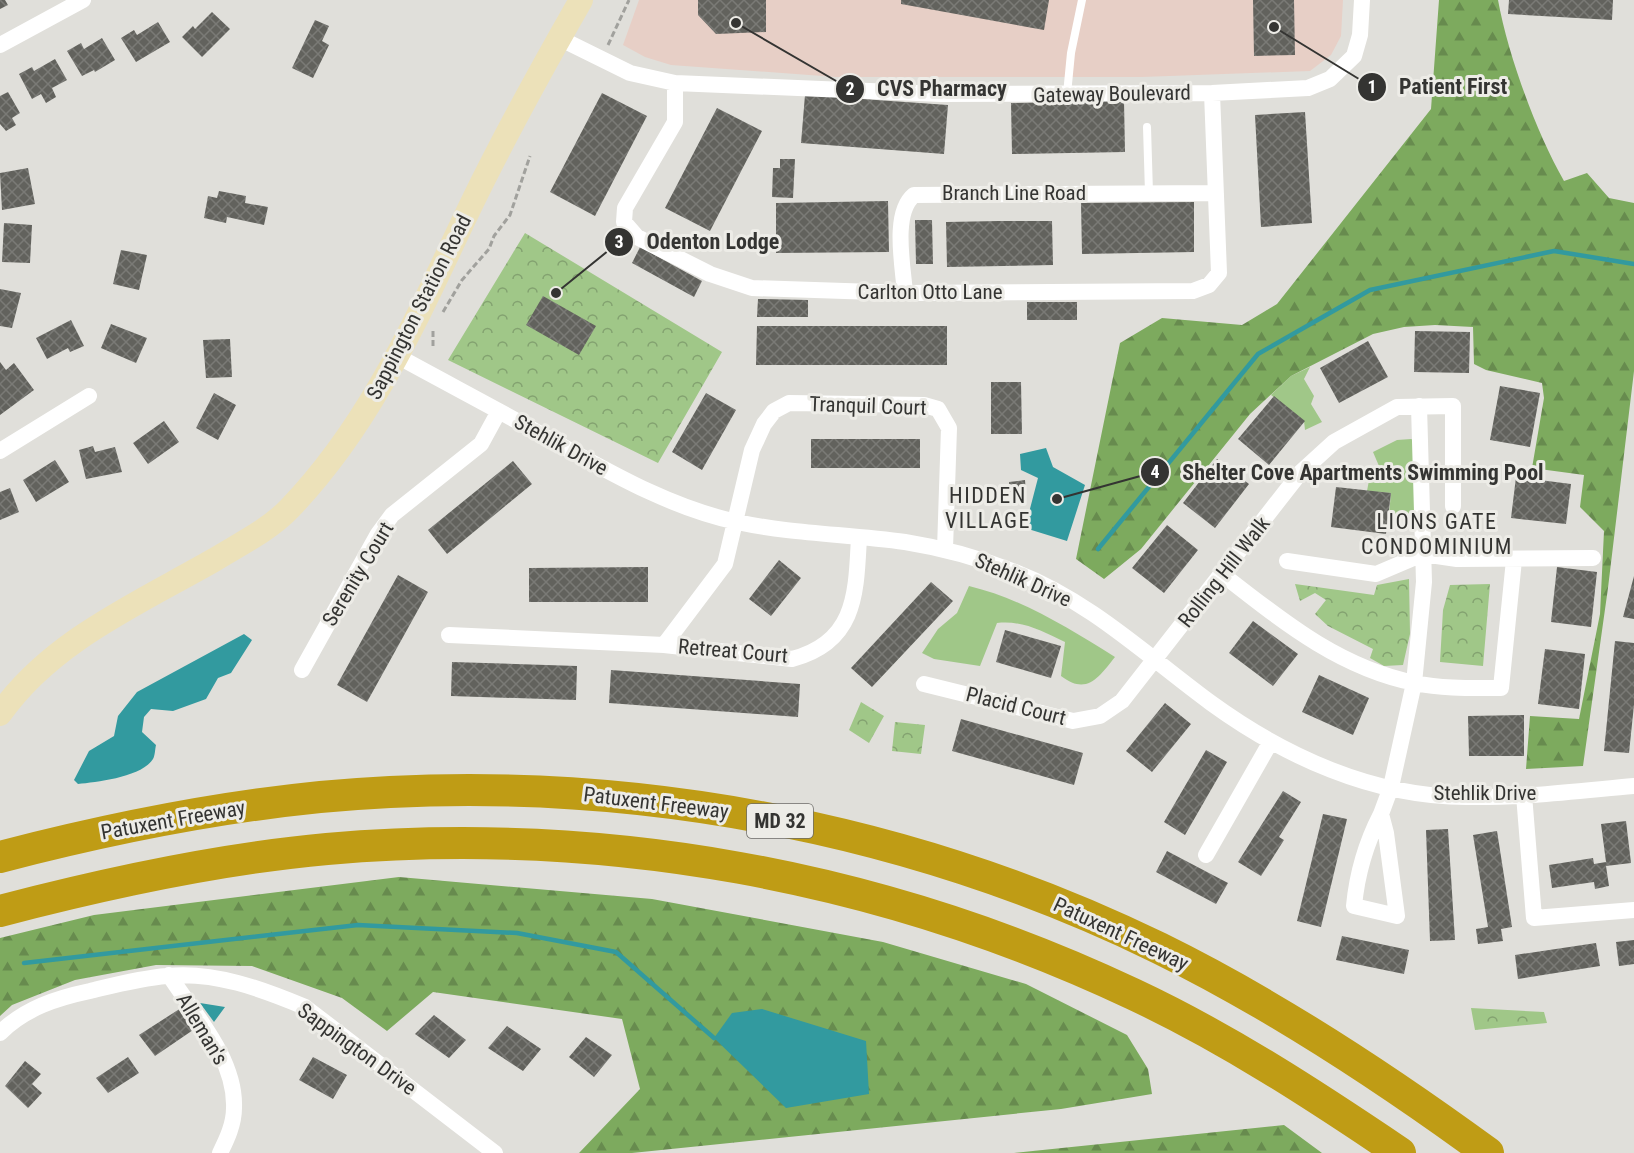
<svg xmlns="http://www.w3.org/2000/svg" width="1634" height="1153" font-family="'Roboto Condensed',sans-serif">
<style>
.commercial{fill:#e7cfc6}
.grass{fill:#a0c788}
.forest{fill:url(#forest-firs)}
.park{fill:url(#park-crowns)}
.water{fill:#329a9f}
.lines{fill:none;stroke-linecap:round;stroke-linejoin:round}
.stream{stroke:#329a9f;stroke-width:4.5}
.building{fill:url(#building-cross-hatch)}
.path{stroke:#a1a19d;stroke-width:3;stroke-dasharray:6 3;stroke-linecap:butt}
.service{stroke:#fff;stroke-width:8}
.minor{stroke:#fff;stroke-width:16}
.secondary{stroke:#ece1b9;stroke-width:24}
.motorway{stroke:#bf9c15;stroke-width:32}
.labels{text-anchor:middle;dominant-baseline:central;stroke-width:6;stroke-linejoin:round;paint-order:stroke}
.shield{fill:#edece7;stroke:#6c6b68;stroke-width:1.5}
.shield-label{font-size:20px;font-weight:bold;fill:#343432}
.street-label{font-size:21px;fill:#343432;stroke:#edece7}
.neighbourhood-label{font-size:22px;letter-spacing:1.5px;fill:#343432;stroke:#edece7}
.leader{fill:none;stroke:#343432;stroke-width:2}
.callout-dot{fill:#343432;stroke:#edece7;stroke-width:2}
.mark-label{font-size:18px;text-anchor:middle;font-weight:bold;fill:#fff}
.callout-label{font-size:22px;text-anchor:middle;font-weight:bold;fill:#343432;stroke:#edece7;stroke-width:6;stroke-linejoin:round;paint-order:stroke}
</style>
<defs>
<pattern id="forest-firs" width="22" height="20" patternUnits="userSpaceOnUse" patternTransform="scale(1.5)"><rect width="22" height="20" fill="#7daa5e"/><path d="M5 1l3.5 6h-7zM16 11l3.5 6h-7z" fill="#678b4e"/></pattern>
<pattern id="park-crowns" width="20" height="18" patternUnits="userSpaceOnUse" patternTransform="scale(1.5)"><rect width="20" height="18" fill="#a0c788"/><path d="M2 6a3 3 0 1 1 6 0M12 15a3 3 0 1 1 6 0" fill="none" stroke="#83a270"/></pattern>
<pattern id="building-cross-hatch" width="8" height="8" patternUnits="userSpaceOnUse" patternTransform="scale(1.5)"><rect width="8" height="8" fill="#62625d"/><path d="M0 0l8 8M0 8l8-8" fill="none" stroke="#7a7a76"/></pattern>
</defs>
<rect width="100%" height="100%" fill="#e0dfda"/>
<path class="commercial" d="M 639,0 L 1343,0 L 1341,36 L 1331,55 L 1310,71 L 1142,77 L 836,77 L 671,65 L 645,57 L 623,45 Z"/>
<path class="grass" d="M 1310,367 L 1304,379 L 1314,396 L 1311,404 L 1322,422 L 1305,430 L 1304,421 L 1271,395 L 1291,376 Z
M 1411,439 L 1414,440 L 1414,514 L 1389,514 L 1391,493 L 1367,491 L 1370,475 L 1379,466 L 1373,452 L 1397,440 Z
M 969,586 C 1023,599 1068,628 1115,657 C 1099,677 1087,696 1061,676 L 1065,642 C 1042,631 1022,620 997,623 L 980,666 L 934,659 L 922,653 L 938,629 L 957,613 Z"/>
<path class="forest" d="M 1439,0 L 1498,0 C 1508,55 1536,132 1564,181 L 1587,173 L 1609,198 L 1634,203 L 1634,371 L 1608,588 L 1583,766 L 1526,769 L 1530,716 L 1579,719 L 1600,614 L 1604,531 L 1580,507 L 1584,475 L 1532,468 L 1544,398 L 1542,383 L 1486,370 L 1474,364 L 1473,327 L 1435,325 L 1404,327 L 1373,334 L 1291,376 L 1250,414 L 1141,549 L 1104,579 L 1076,559 L 1120,343 L 1162,318 L 1242,325 L 1277,304 L 1431,109 Z
M 399,877 L 652,899 L 883,942 L 1026,984 L 1127,1035 L 1148,1069 L 1152,1094 L 1061,1109 L 632,1153 L 579,1153 L 640,1089 L 622,1019 L 433,992 L 387,1031 L 342,998 L 252,966 L 156,965 L 75,980 L 12,1005 L 0,1016 L 0,938 L 94,915 Z
M 1284,1125 L 1322,1153 L 1014,1153 Z"/>
<path class="park" d="M 525,233 L 722,352 L 658,463 L 448,360 Z
M 1409,579 L 1410,634 L 1403,665 L 1384,666 L 1370,658 L 1373,649 L 1328,626 L 1315,614 L 1326,600 L 1315,593 L 1300,601 L 1295,584 L 1374,595 L 1377,585 Z
M 1490,584 L 1483,666 L 1440,662 L 1443,610 L 1450,585 Z
M 861,702 L 884,716 L 869,743 L 849,730 Z
M 895,722 L 925,725 L 921,754 L 892,751 Z
M 1471,1008 L 1544,1012 L 1547,1023 L 1475,1030 Z"/>
<path class="water" d="M 1046,448 L 1053,467 L 1085,485 L 1067,541 L 1025,528 L 1038,478 L 1021,470 L 1020,454 Z
M 244,634 L 252,640 L 231,673 L 218,678 L 206,699 L 173,711 L 151,709 L 144,717 L 142,732 L 156,745 C 155,749 155,756 153,759 C 142,777 97,782 78,784 L 74,780 L 89,751 L 114,736 L 118,716 L 137,692 Z
M 200,1003 L 225,1007 L 214,1022 Z
M 762,1009 L 866,1041 L 869,1094 L 786,1108 L 714,1038 L 732,1013 Z"/>
<g class="lines">
<path class="stream" d="M 1098,549 L 1258,354 L 1370,290 L 1554,251 L 1634,264
M 24,963 L 358,925 L 517,933 L 616,952 L 714,1038"/>
</g>
<path class="building" d="M 0,0 L 5,0 L 8,5 L 0,9 Z
M 698,0 L 766,0 L 766,32 L 716,34 L 698,15 Z
M 901,0 L 1049,0 L 1044,30 L 901,4 Z
M 1253,0 L 1294,0 L 1295,55 L 1254,56 Z
M 1509,0 L 1613,0 L 1612,20 L 1508,14 Z
M 212,12 L 230,29 L 202,57 L 182,37 L 193,26 L 195,29 Z
M 315,20 L 329,26 L 322,41 L 329,45 L 313,78 L 292,68 Z
M 158,22 L 170,42 L 136,62 L 121,38 L 134,30 L 137,35 Z
M 102,38 L 115,60 L 95,72 L 94,70 L 82,76 L 67,51 L 81,43 L 84,49 Z
M 55,59 L 67,80 L 52,88 L 56,97 L 46,103 L 41,94 L 32,99 L 19,74 L 32,67 L 34,71 Z
M 8,92 L 20,113 L 12,118 L 16,125 L 6,131 L 0,124 L 0,96 Z
M 602,93 L 647,116 L 595,216 L 550,192 Z
M 805,95 L 948,105 L 944,154 L 801,143 Z
M 1124,101 L 1125,152 L 1012,154 L 1011,103 Z
M 717,108 L 762,131 L 710,231 L 665,208 Z
M 1305,112 L 1312,223 L 1261,227 L 1255,115 Z
M 780,159 L 795,159 L 793,198 L 772,197 L 773,168 L 780,168 Z
M 28,168 L 35,204 L 2,210 L 0,173 Z
M 219,191 L 246,196 L 245,203 L 268,207 L 264,225 L 227,217 L 226,223 L 204,218 L 208,196 L 217,198 Z
M 888,201 L 889,252 L 776,253 L 776,203 Z
M 1194,202 L 1194,252 L 1082,254 L 1081,203 Z
M 915,220 L 932,220 L 933,264 L 916,264 Z
M 999,221 L 1052,221 L 1053,265 L 947,267 L 946,222 Z
M 4,223 L 32,225 L 30,263 L 2,262 Z
M 640,247 L 702,281 L 694,297 L 632,263 Z
M 121,250 L 147,255 L 139,290 L 113,284 Z
M 0,289 L 21,293 L 12,328 L 0,326 Z
M 543,296 L 596,326 L 579,355 L 526,325 Z
M 758,299 L 808,300 L 808,317 L 757,317 Z
M 1027,302 L 1077,302 L 1077,320 L 1027,320 Z
M 71,320 L 84,346 L 70,352 L 68,348 L 47,359 L 36,338 Z
M 111,324 L 147,338 L 136,363 L 101,348 Z
M 757,326 L 947,326 L 947,365 L 756,365 Z
M 1415,331 L 1470,332 L 1469,373 L 1414,372 Z
M 230,339 L 232,377 L 206,378 L 203,340 Z
M 1368,341 L 1388,377 L 1339,403 L 1320,368 Z
M 0,362 L 6,370 L 14,363 L 34,390 L 0,415 Z
M 991,382 L 1021,382 L 1022,434 L 991,434 Z
M 1500,386 L 1540,393 L 1530,447 L 1490,440 Z
M 214,393 L 236,405 L 218,440 L 196,428 Z
M 706,393 L 736,410 L 702,470 L 672,452 Z
M 1274,396 L 1305,421 L 1269,465 L 1238,439 Z
M 164,421 L 179,442 L 148,464 L 133,443 Z
M 811,439 L 920,439 L 920,468 L 811,468 Z
M 93,446 L 95,452 L 115,447 L 122,472 L 86,479 L 79,450 Z
M 1217,459 L 1249,484 L 1215,528 L 1183,503 Z
M 55,460 L 69,482 L 36,502 L 23,480 Z
M 513,461 L 532,484 L 447,554 L 428,530 Z
M 1516,477 L 1571,484 L 1566,524 L 1511,518 Z
M 1025,480 L 1026,494 L 1010,495 L 1009,482 Z
M 1336,487 L 1391,493 L 1386,534 L 1331,527 Z
M 10,488 L 19,512 L 0,520 L 0,492 Z
M 1167,525 L 1198,550 L 1164,593 L 1132,568 Z
M 779,560 L 801,578 L 771,616 L 749,599 Z
M 648,567 L 648,602 L 529,602 L 529,568 Z
M 1557,567 L 1597,572 L 1591,627 L 1551,622 Z
M 398,575 L 428,592 L 367,702 L 337,685 Z
M 1634,576 L 1634,619 L 1623,617 Z
M 931,582 L 953,601 L 872,687 L 851,668 Z
M 1253,621 L 1298,654 L 1273,686 L 1229,653 Z
M 1005,630 L 1061,646 L 1051,678 L 996,662 Z
M 1615,641 L 1634,643 L 1634,705 L 1629,753 L 1604,751 Z
M 1545,649 L 1585,654 L 1579,709 L 1538,704 Z
M 452,662 L 577,666 L 576,700 L 451,696 Z
M 611,670 L 800,684 L 798,717 L 609,703 Z
M 1319,675 L 1369,698 L 1353,735 L 1302,712 Z
M 1165,703 L 1191,724 L 1152,772 L 1126,751 Z
M 1524,715 L 1524,756 L 1469,756 L 1468,716 Z
M 961,719 L 1083,753 L 1074,785 L 952,751 Z
M 1206,750 L 1227,762 L 1185,835 L 1164,822 Z
M 1283,791 L 1301,802 L 1279,837 L 1284,840 L 1261,876 L 1238,862 Z
M 1323,814 L 1347,819 L 1321,927 L 1297,921 Z
M 1626,821 L 1631,863 L 1606,866 L 1609,886 L 1595,889 L 1594,882 L 1552,888 L 1549,865 L 1593,858 L 1594,864 L 1606,862 L 1601,824 Z
M 1448,829 L 1455,940 L 1430,941 L 1426,830 Z
M 1497,831 L 1512,927 L 1501,929 L 1503,941 L 1478,944 L 1476,929 L 1488,927 L 1473,835 Z
M 1167,851 L 1228,883 L 1216,904 L 1156,872 Z
M 1342,936 L 1409,950 L 1404,974 L 1336,960 Z
M 1634,940 L 1634,964 L 1619,966 L 1616,942 Z
M 1596,943 L 1600,966 L 1518,979 L 1515,955 Z
M 181,1008 L 196,1028 L 155,1056 L 139,1035 Z
M 434,1015 L 466,1040 L 449,1058 L 415,1034 Z
M 507,1026 L 541,1049 L 523,1071 L 488,1048 Z
M 586,1037 L 612,1055 L 594,1077 L 569,1057 Z
M 128,1057 L 139,1073 L 108,1093 L 96,1078 Z
M 313,1057 L 347,1075 L 333,1099 L 299,1080 Z
M 25,1061 L 41,1074 L 32,1084 L 42,1093 L 28,1108 L 5,1086 Z"/>
<g class="lines">
<path class="path" d="M 608,45 L 629,0
M 443,312 L 462,280 L 489,249 L 494,236 L 510,215 L 530,156
M 433,331 L 433,346"/>
<path class="service" d="M 1067,94 L 1071,53 L 1082,0
M 1147,127 L 1149,193"/>
<path class="minor" d="M 559,38 L 630,73 L 675,83 L 941,94 L 1212,93 L 1308,88 L 1330,79 L 1354,56 L 1360,35 L 1362,0
M 0,45 L 83,0
M 675,83 L 675,122 L 625,208 L 624,222 L 637,237 L 710,274 L 752,288 L 905,293 L 1193,291 L 1209,285 L 1219,273 L 1212,93
M 905,293 C 903,266 892,213 914,195 L 1216,193
M 399,357 C 450,385 502,412 553,441 C 611,473 671,508 737,522 C 792,534 849,534 905,542 C 943,548 979,558 1015,572 C 1090,601 1147,656 1211,703 C 1284,756 1373,797 1466,797 C 1522,798 1578,791 1634,786
M 0,451 L 89,396
M 1287,561 L 1376,574 L 1423,554 L 1457,559 L 1593,558
M 1222,574 C 1281,620 1339,668 1415,683 C 1443,689 1473,688 1501,688 L 1514,560
M 449,635 L 664,645 L 792,659 C 857,642 856,592 859,537
M 664,645 L 725,564 L 752,450 L 764,424 L 774,411 L 789,403 L 924,405 L 938,409 L 949,428 L 945,549
M 302,670 L 378,534 L 392,515 L 481,444 L 499,411
M 924,684 L 1073,721 L 1100,716 L 1122,701 L 1300,473 L 1334,442 L 1397,407 L 1453,406 L 1453,506
M 1524,795 L 1534,918 L 1634,910
M 1381,814 C 1366,843 1357,874 1354,906 L 1397,916 L 1386,833 L 1381,814 L 1391,787 L 1414,683 L 1424,582 L 1419,406
M 1206,855 L 1270,743
M 169,975 C 194,1014 236,1059 234,1108 C 234,1124 227,1139 220,1153
M 0,1033 C 25,1008 57,998 90,991 C 115,985 141,978 167,976 C 214,971 262,989 305,1007 L 495,1153"/>
<path class="secondary" d="M 0,714 C 51,641 139,603 214,560 C 238,545 269,530 289,509 C 373,422 419,313 471,205 C 505,135 542,68 581,0"/>
<path class="motorway" d="M 0,857 C 127,824 258,798 390,792 C 654,779 921,832 1159,948 C 1275,1005 1384,1077 1488,1153
M 0,911 C 107,883 217,859 327,849 C 604,825 881,875 1133,994 C 1227,1038 1314,1095 1400,1153"/>
</g>
<g class="labels">
<rect class="shield" x="747" y="804" width="66" height="34" rx="4.5"/>
<g class="shield-label">
<text x="780" y="821">MD 32</text>
</g>
<g class="street-label">
<text transform="translate(1112 94) rotate(-1)">Gateway Boulevard</text>
<text x="1014" y="193">Branch Line Road</text>
<text x="930" y="292">Carlton Otto Lane</text>
<text transform="translate(419 307) rotate(-63)">Sappington Station Road</text>
<text transform="translate(868 406) rotate(2)">Tranquil Court</text>
<text transform="translate(561 445) rotate(29)">Stehlik Drive</text>
<text transform="translate(1224 572) rotate(-52)">Rolling Hill Walk</text>
<text transform="translate(358 574) rotate(-59)">Serenity Court</text>
<text transform="translate(1023 580) rotate(24)">Stehlik Drive</text>
<text transform="translate(733 651) rotate(5)">Retreat Court</text>
<text transform="translate(1016 706) rotate(14)">Placid Court</text>
<text x="1485" y="793">Stehlik Drive</text>
<text transform="translate(656 803) rotate(7)">Patuxent Freeway</text>
<text transform="translate(173 820) rotate(-10)">Patuxent Freeway</text>
<text transform="translate(1121 934) rotate(25)">Patuxent Freeway</text>
<text transform="translate(202 1029) rotate(59)">Alleman's</text>
<text transform="translate(357 1049) rotate(36)">Sappington Drive</text>
</g>
<g class="neighbourhood-label">
<text x="988" y="495">HIDDEN<tspan x="988" dy="25">VILLAGE</tspan></text>
<text x="1437" y="521">LIONS GATE<tspan x="1437" dy="25">CONDOMINIUM</tspan></text>
</g>
</g>
<path class="leader" d="M1274 27L1372 87M736 23L850 89M556 293L619 242M1057 499L1155 472"/>
<g class="callout-dot">
<circle cx="1274" cy="27" r="6"/>
<circle cx="736" cy="23" r="6"/>
<circle cx="556" cy="293" r="6"/>
<circle cx="1057" cy="499" r="6"/>
<circle cx="1372" cy="87" r="15"/>
<circle cx="850" cy="89" r="15"/>
<circle cx="619" cy="242" r="15"/>
<circle cx="1155" cy="472" r="15"/>
</g>
<g class="mark-label">
<text x="1372" y="93">1</text>
<text x="850" y="95">2</text>
<text x="619" y="248">3</text>
<text x="1155" y="478">4</text>
</g>
<g class="callout-label">
<text x="1453" y="94">Patient First</text>
<text x="942" y="96">CVS Pharmacy</text>
<text x="713" y="249">Odenton Lodge</text>
<text x="1363" y="480">Shelter Cove Apartments Swimming Pool</text>
</g>
</svg>
